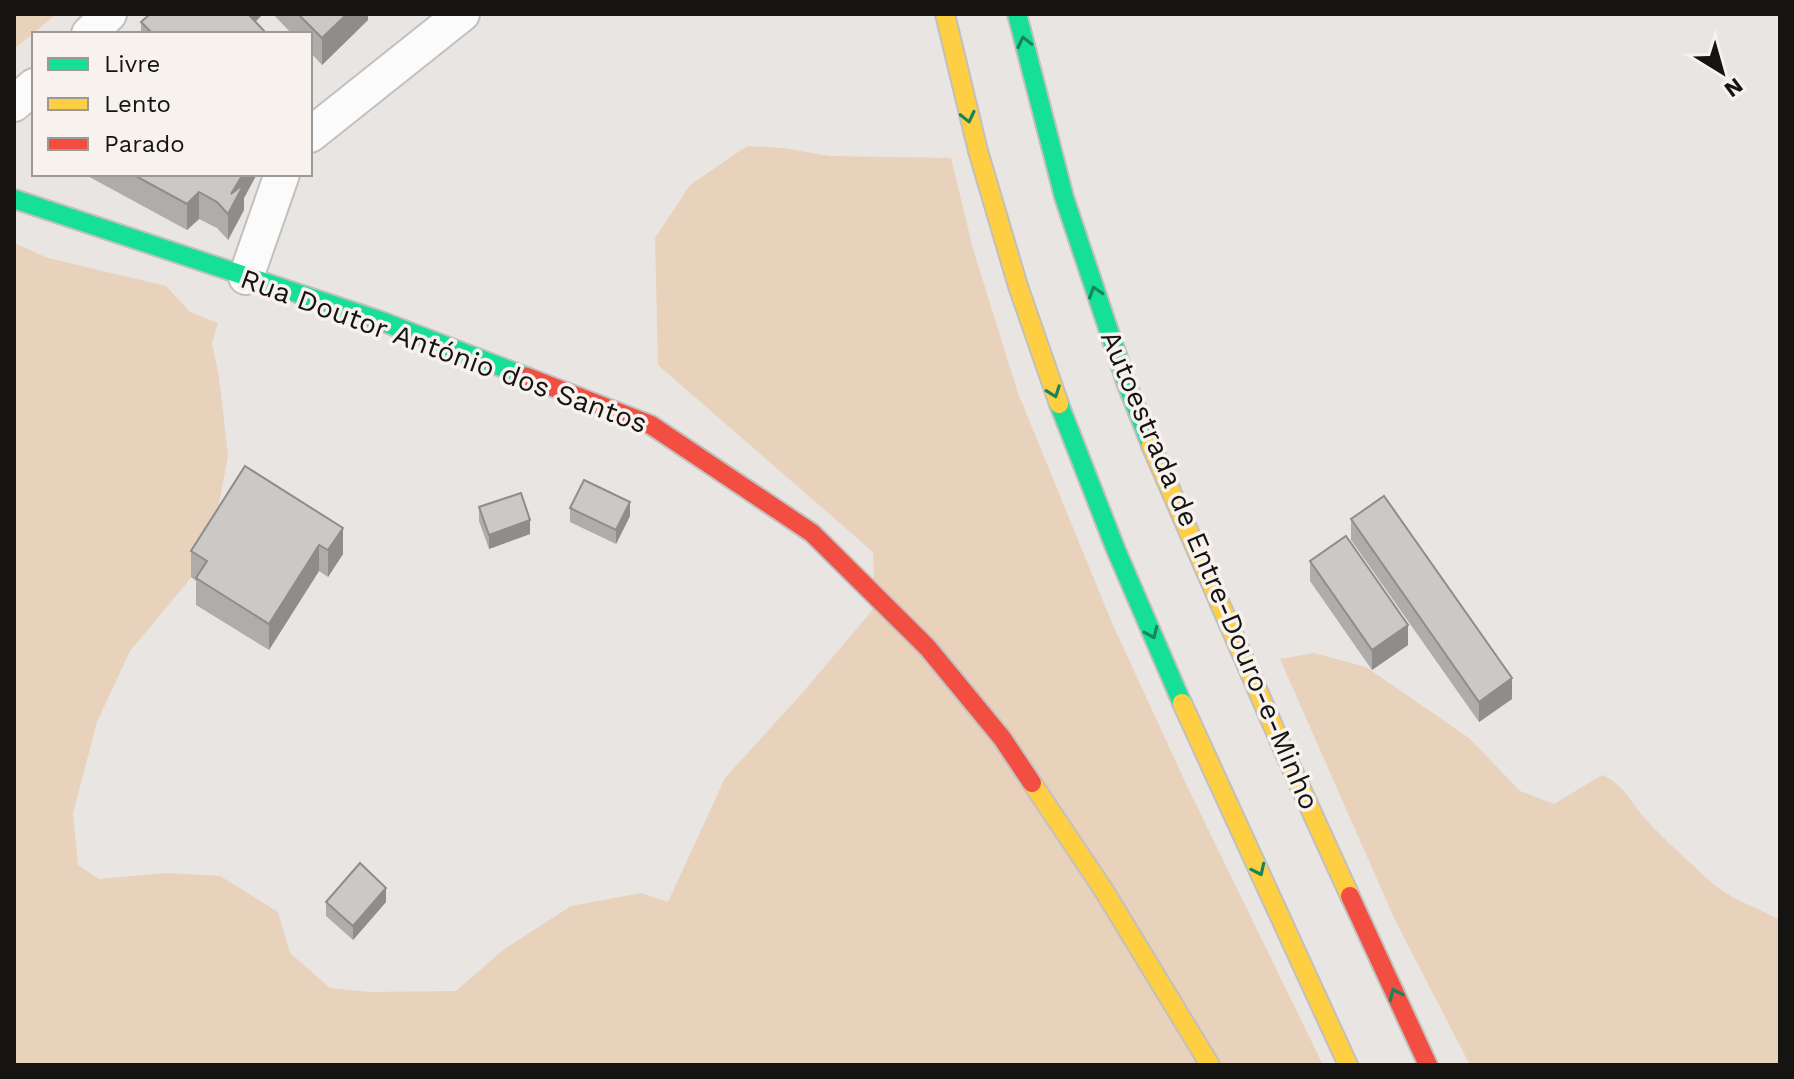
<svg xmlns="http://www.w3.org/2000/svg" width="1794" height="1079" font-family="'Work Sans',sans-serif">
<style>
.green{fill:#e9d2bc}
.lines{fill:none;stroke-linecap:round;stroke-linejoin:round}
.street-casing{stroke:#c2c0be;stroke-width:38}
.fast-casing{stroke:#c2c0be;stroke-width:22}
.slow-casing{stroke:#c2c0be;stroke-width:22}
.jam-casing{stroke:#c2c0be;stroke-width:22}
.street{stroke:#fcfbfb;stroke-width:34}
.fast{stroke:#16e098;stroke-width:18}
.slow{stroke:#ffcf43;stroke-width:18}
.jam{stroke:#f24e42;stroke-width:18}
.wall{fill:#afadaa}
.shaded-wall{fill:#8e8d8b}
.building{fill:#cbc9c6;stroke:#8e8d8b;stroke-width:2}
.oneway{stroke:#16845c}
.labels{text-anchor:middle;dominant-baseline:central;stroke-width:7;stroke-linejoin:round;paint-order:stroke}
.street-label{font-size:28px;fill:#151412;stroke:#f7f2ed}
</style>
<rect width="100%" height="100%" fill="#e8e5e2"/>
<path class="green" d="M 14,14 L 49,14 L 53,17 L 14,49 Z
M 747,146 L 783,148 L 829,156 L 951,158 L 973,249 L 1018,393 L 1112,623 L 1188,788 L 1323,1065 L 14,1065 L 14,243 L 48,258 L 166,286 L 190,312 L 218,323 L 212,343 L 219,377 L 228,456 L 212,541 L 190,579 L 130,651 L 97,722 L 73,813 L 78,865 L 99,879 L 167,873 L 220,876 L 278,912 L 290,953 L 330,988 L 370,992 L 456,991 L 503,950 L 571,906 L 641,893 L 668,902 L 725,778 L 804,691 L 875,607 L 873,552 L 658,365 L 655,238 L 690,185 Z
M 1314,653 L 1366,667 L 1469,738 L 1520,791 L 1554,804 L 1602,775 C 1623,783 1633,806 1648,822 C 1668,843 1690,863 1711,882 C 1733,901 1755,906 1780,920 L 1780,1065 L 1470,1065 L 1395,920 L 1280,659 Z"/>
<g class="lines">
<defs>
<path id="street" d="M 89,34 L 109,14
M 14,104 L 34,86
M 310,135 L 462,14
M 246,277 L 282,174"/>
<path id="fast" d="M 1017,14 L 1064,197 L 1127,385 L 1151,445
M 14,199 L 381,321 L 527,377
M 1059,404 L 1116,550 L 1182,703"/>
<path id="slow" d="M 945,14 L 978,151 L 1018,286 L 1059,404
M 1151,445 L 1287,758 L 1350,896
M 1182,703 L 1348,1065
M 1032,783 L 1103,889 L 1210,1065"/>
<path id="jam" d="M 527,377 L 651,425 L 812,533 L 927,647 L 1002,738 L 1032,783
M 1350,896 L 1428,1065"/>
</defs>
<use href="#street" class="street-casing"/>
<use href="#fast" class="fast-casing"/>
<use href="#slow" class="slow-casing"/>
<use href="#jam" class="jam-casing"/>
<use href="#street" class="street"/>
<use href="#fast" class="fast"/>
<use href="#slow" class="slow"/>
<use href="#jam" class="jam"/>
</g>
<path class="wall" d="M 263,14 L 255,22 L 267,34 L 141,34 L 141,22 Z
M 273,14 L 368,14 L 368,20 L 322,65 L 310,52 L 310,34 L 292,34 Z
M 84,174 L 257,174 L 244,198 L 244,210 L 228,240 L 217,228 L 199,219 L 187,230 Z
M 245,466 L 343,554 L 328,577 L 319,571 L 269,650 L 196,605 L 196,581 L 191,577 L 191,551 Z
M 479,507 L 530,534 L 489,549 L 479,521 Z
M 570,508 L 630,516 L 616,544 L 570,522 Z
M 1351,519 L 1512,699 L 1479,722 L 1351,540 Z
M 1310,561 L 1408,645 L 1372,670 L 1310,581 Z
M 326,902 L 386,902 L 353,940 L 326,916 Z"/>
<path class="shaded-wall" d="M 242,14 L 263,14 L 243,34 Z
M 347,14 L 368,14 L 368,20 L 322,65 L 322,38 Z
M 243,174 L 257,174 L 244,198 L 244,210 L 228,240 L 228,214 L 231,194 Z
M 199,192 L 199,219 L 187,230 L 187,204 Z
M 630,502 L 630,516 L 616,544 L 616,530 Z
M 530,520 L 530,534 L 489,549 L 489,535 Z
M 343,528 L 343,554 L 328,577 L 328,550 Z
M 319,545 L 319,571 L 269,650 L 269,624 Z
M 1408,625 L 1408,645 L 1372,670 L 1372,650 Z
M 1512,678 L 1512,699 L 1479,722 L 1479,702 Z
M 386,888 L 386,902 L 353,940 L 353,926 Z"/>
<path class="building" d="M 150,14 L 248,14 L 267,34 L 153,34 L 141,22 Z
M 298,14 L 347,14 L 322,38 Z
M 132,174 L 243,174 L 231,194 L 244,184 L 228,214 L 217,202 L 199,192 L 187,204 Z
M 245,466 L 343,528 L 328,550 L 319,545 L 269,624 L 196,578 L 207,561 L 191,551 Z
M 584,480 L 630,502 L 616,530 L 570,508 Z
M 521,493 L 530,520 L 489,535 L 479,507 Z
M 1384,496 L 1512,678 L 1479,702 L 1351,519 Z
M 1346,536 L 1408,625 L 1372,650 L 1310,561 Z
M 360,863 L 386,888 L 353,926 L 326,902 Z"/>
<defs><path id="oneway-chevron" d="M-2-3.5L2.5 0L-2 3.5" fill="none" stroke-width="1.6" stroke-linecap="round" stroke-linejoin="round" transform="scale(2)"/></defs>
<g class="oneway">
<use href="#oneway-chevron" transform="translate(1024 42) rotate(-103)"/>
<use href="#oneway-chevron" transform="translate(968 117) rotate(77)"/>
<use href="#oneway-chevron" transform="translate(1095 292) rotate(-108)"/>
<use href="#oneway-chevron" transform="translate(1054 392) rotate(70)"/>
<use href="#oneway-chevron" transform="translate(1152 633) rotate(66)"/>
<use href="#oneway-chevron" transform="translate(1259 870) rotate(65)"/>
<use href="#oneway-chevron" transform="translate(1395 994) rotate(-115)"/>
</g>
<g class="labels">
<g class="street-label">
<text transform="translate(444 351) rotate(20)">Rua Doutor António dos Santos</text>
<text transform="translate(1210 570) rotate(67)">Autoestrada de Entre-Douro-e-Minho</text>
</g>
</g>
<rect width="1794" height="1079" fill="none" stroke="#151412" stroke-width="32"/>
<rect x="32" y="32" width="280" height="144" fill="#f7f2ed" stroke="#9d9995" stroke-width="2"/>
<rect x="48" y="58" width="40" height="12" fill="#16e098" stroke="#9d9995" stroke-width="2"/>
<text x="104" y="72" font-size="24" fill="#151412">Livre</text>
<rect x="48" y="98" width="40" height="12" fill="#ffcf43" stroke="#9d9995" stroke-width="2"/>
<text x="104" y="112" font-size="24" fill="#151412">Lento</text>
<rect x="48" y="138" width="40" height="12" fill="#f24e42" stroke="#9d9995" stroke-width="2"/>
<text x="104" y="152" font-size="24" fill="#151412">Parado</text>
<g transform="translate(1722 72) rotate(143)" stroke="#f7f2ed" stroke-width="6" paint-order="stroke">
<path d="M0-6L14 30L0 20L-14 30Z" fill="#151412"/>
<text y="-12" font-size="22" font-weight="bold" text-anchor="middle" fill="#151412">N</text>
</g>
</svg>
